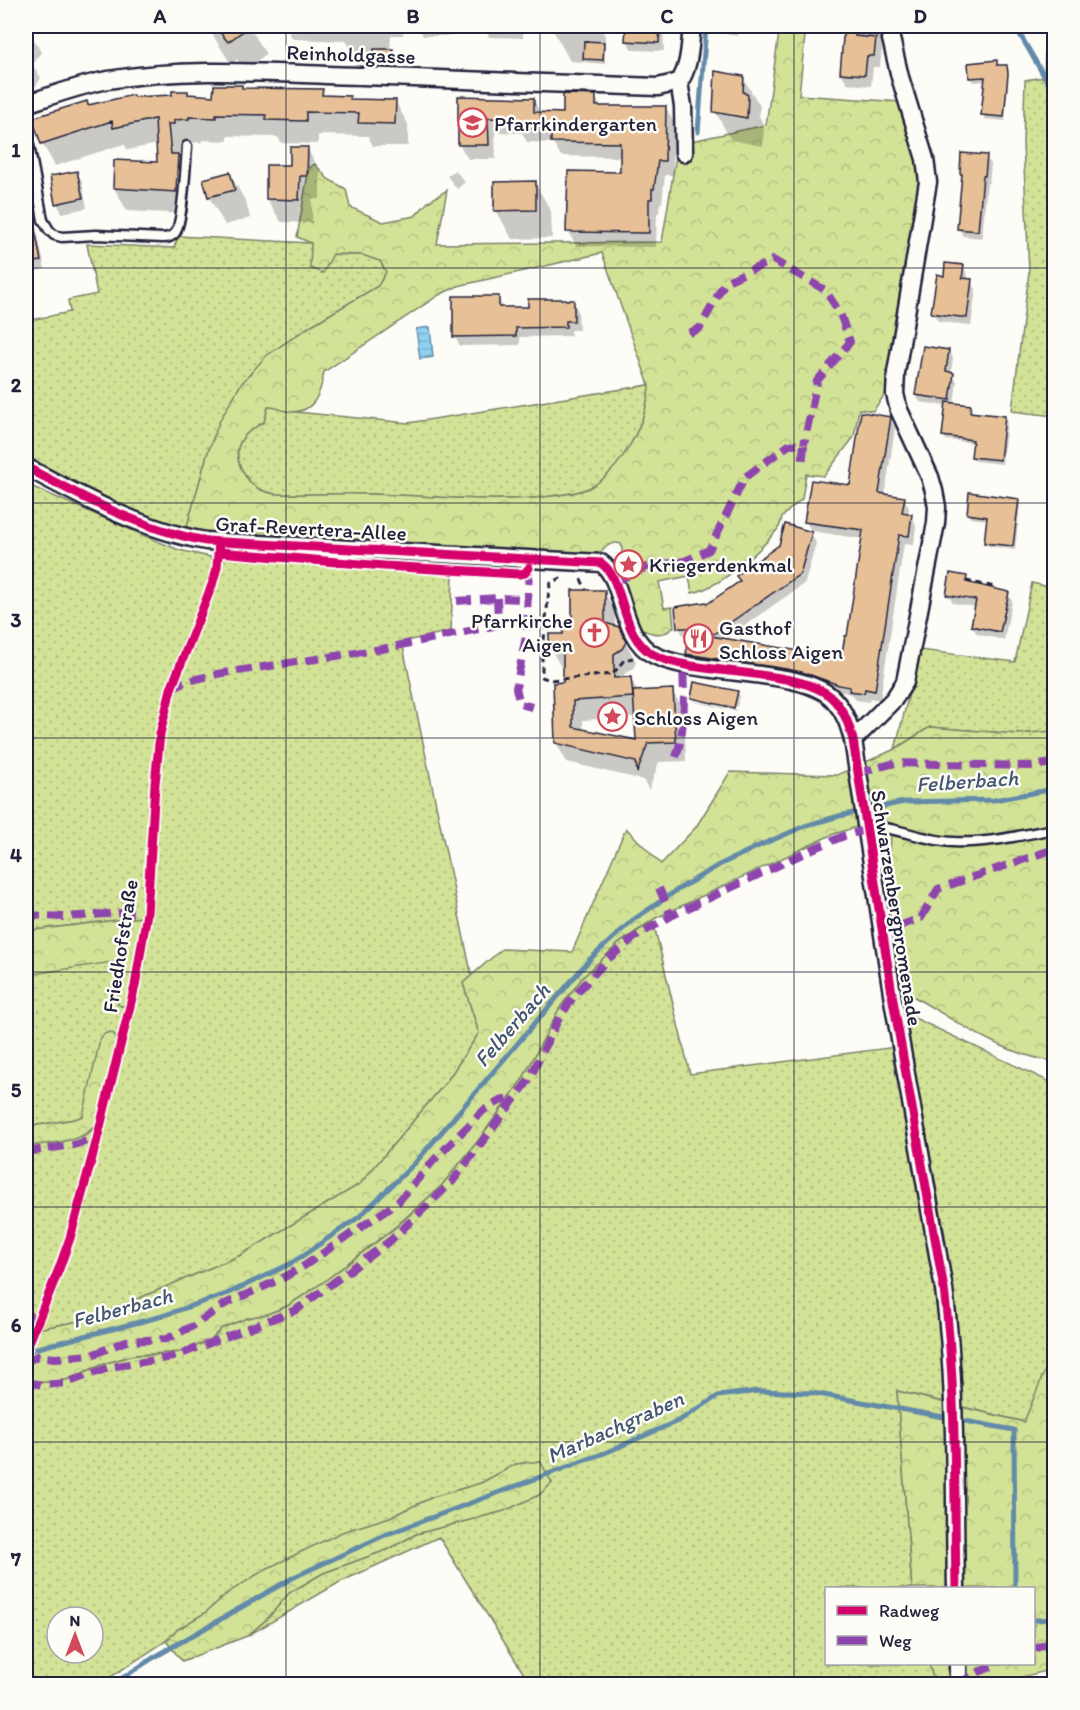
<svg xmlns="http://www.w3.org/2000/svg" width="1080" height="1710" font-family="Itim,sans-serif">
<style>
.grass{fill:url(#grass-dots);stroke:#7a8268;stroke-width:1.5;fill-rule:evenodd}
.forest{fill:url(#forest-crowns);stroke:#7a8268;stroke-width:1.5;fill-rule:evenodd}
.water{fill:url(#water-rules);stroke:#648ba9;stroke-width:1.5}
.shadow{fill:#0003;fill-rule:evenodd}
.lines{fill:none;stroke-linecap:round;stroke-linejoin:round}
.stream{stroke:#648ba9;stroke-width:5}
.building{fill:#e7c097;stroke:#22223b;stroke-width:1.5}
.service-casing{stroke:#22223b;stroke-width:13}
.minor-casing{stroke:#22223b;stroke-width:21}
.path{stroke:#22223b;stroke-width:3;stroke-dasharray:6 4.5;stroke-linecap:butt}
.service{stroke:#fdfcf7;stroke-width:8}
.minor{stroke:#fdfcf7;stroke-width:16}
.quiet{stroke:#8e44ad;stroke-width:8;stroke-dasharray:15 8;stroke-linecap:butt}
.cycleway-casing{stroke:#fdfcf7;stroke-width:13}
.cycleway{stroke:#d6006c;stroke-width:9}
.grid{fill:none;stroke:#22223b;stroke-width:1.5;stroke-opacity:0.55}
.labels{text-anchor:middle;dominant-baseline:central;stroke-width:5;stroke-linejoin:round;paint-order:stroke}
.street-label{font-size:21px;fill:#22223b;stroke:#fdfcf7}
.poi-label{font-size:21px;fill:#22223b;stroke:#fdfcf7;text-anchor:start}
.water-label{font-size:22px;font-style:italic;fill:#435772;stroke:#fdfcf7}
.neatline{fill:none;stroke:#22223b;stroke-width:2}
.grid-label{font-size:20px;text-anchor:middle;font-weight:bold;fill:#22223b}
</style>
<defs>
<pattern id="grass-dots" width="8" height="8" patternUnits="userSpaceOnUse" patternTransform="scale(1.5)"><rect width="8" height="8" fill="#d2e296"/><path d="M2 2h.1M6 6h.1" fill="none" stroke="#b4c282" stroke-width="1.8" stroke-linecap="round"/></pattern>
<pattern id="forest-crowns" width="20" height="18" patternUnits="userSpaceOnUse" patternTransform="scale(1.5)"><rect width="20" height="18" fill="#d2e296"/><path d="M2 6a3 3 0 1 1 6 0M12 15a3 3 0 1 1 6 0" fill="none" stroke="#b4c282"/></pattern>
<pattern id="water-rules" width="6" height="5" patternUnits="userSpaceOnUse" patternTransform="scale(1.5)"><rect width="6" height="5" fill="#90d1f2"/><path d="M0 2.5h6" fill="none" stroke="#7cb3d0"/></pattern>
</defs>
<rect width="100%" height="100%" fill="#fdfcf7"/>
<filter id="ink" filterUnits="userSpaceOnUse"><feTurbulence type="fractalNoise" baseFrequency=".0167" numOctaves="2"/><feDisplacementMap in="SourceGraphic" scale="12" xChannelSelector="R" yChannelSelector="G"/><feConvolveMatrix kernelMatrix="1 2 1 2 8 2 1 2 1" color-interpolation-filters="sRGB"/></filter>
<g filter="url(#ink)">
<path class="grass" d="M 1054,50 L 1054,416 L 1012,411 L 1029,272 L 1023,144 L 1025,80 L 1044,77 L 1045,51 Z
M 178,236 L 311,243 L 311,254 L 363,255 L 380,261 L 386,272 L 378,286 L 312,325 L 266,356 L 220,420 L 207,455 L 186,530 C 129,513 78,485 26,459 L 26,321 L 70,312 L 68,300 L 97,294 L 87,244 L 174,248 Z
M 649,385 C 648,421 621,472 589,488 C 576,494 559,495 544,497 C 485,503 426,495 366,494 C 336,493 306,495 275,494 C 271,493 265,492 261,490 C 245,482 230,457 242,439 C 247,431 256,427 264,422 L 268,407 L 276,406 L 286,411 L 408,423 Z
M 26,484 L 152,539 L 179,550 L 210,557 L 214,561 L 206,591 L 169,684 L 160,723 L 152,778 L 142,917 L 26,931 Z
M 223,558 L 323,566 L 453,572 L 451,631 L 402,642 L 472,977 L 463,983 L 479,1033 L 447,1081 L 360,1184 L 241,1255 L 90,1319 L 38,1329 L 26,1328 L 26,1146 L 69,1139 L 86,1135 L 94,1128 L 104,1128 L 129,1030 L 143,955 L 148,921 L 163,741 L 180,674 L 208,607 Z
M 1032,583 L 1054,588 L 1054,731 L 1018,734 L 930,727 L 895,749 L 920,650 L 1015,662 Z
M 653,921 L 690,1074 L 896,1047 L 936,1271 L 946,1361 L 944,1402 L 897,1391 L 912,1588 L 826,1588 L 826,1664 L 929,1664 L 935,1684 L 530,1684 L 439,1537 L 340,1582 L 247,1636 L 268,1618 L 289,1593 L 323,1573 L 389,1549 L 416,1534 L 504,1511 L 552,1483 L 540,1462 L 516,1464 L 481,1483 L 433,1497 L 229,1592 L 205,1613 L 178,1629 L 166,1641 L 100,1684 L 26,1684 L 26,1384 L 66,1380 L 103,1364 L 134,1355 L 156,1355 L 209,1341 L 222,1328 L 247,1318 L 267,1314 L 287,1306 L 322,1283 L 395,1228 L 441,1186 L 477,1142 L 522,1080 L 559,1009 L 582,978 L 618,944 ZM 57,1617 L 93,1617 L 93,1653 L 57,1653 Z
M 117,960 L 120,963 L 121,1006 L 126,1005 L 116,1043 L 115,1035 L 83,1116 L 75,1119 L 26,1127 L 26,975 Z
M 904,1013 L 1054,1084 L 1054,1348 L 1025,1422 L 959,1406 L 956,1319 L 944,1230 Z"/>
<path class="forest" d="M 780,26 L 806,26 L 799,95 L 901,102 L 916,148 L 921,182 L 886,393 L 873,411 L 859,409 L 854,437 L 824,476 L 806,474 L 802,499 C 797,504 786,511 782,518 C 780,522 781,526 777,530 C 758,553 721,587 692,593 L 689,576 L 659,582 L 664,608 L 672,607 L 674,627 C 668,633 660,635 652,633 C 646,632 640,629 637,623 C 631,611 622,586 621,572 C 621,563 624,553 621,544 C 609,540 604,550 594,557 L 229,536 L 186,530 L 207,455 L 220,420 L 241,384 L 266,356 L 312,325 L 378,286 L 386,272 L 380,261 L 362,255 L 333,254 L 323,273 L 310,268 L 311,243 L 297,237 L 309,168 L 315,164 L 328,179 L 346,189 L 350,207 L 383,222 L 415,216 L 428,202 L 447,190 L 437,244 L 662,242 L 678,144 L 766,125 ZM 602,253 L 649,385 C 648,421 621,472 589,488 C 576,494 559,495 544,497 C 485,503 426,495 366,494 C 336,493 306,495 275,494 C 271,493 265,492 261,490 C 245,482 230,457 242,439 C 247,431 256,427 264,422 L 268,407 C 276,406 279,410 286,411 C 314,416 321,393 324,372 L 439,295 L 458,286 Z
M 930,727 L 1018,734 L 1054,731 L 1054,1061 C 1002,1055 956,1021 911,995 L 890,864 L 891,823 L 869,823 L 831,835 L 654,919 L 618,944 L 582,978 L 559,1009 L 522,1080 L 477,1142 L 441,1186 L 395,1227 L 322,1283 L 287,1306 L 267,1314 L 247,1318 L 222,1328 L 209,1341 L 181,1352 L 134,1355 L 103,1364 L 66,1380 L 26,1384 L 26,1328 L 38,1329 L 90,1319 L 241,1255 L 360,1184 L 447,1081 L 479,1033 L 463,983 L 502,949 L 572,952 L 626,828 L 661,864 L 696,827 L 730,772 L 837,775 L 895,749 Z
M 142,917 L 126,1005 L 121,1006 L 118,1004 L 119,961 L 26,975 L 26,931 Z
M 110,1032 L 115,1035 L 116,1043 L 98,1121 C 86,1144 48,1143 26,1146 L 26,1127 L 75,1119 L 83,1116 L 100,1039 L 104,1034 Z
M 1054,1348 L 1054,1669 L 994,1684 L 935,1684 L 929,1664 L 1034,1664 L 1034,1588 L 912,1588 L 897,1391 L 1024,1422 Z
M 540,1461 L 552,1483 L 539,1495 L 504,1511 L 416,1534 L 389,1549 L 323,1573 L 289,1593 L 268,1618 L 247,1636 L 182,1661 L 166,1641 L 178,1629 L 205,1613 L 229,1592 L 266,1569 L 305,1550 L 342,1532 L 390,1517 L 433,1497 L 481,1483 L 516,1464 Z"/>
<path class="water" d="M 430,327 L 433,357 L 420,359 L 416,329 Z"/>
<path class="shadow" d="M 207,26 L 249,26 L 266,54 L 245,70 L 237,59 L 231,64 Z
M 285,26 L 404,26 L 403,35 L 391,35 L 390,51 L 393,51 L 395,55 L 395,66 L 377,66 L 375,62 L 375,53 L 353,52 L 346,41 L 293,39 Z
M 418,26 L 452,26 L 452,36 L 423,36 Z
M 484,26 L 523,26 L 523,38 L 489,37 Z
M 554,26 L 599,26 L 605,35 L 605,64 L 570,61 L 554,32 Z
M 627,26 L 663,26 L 664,51 L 632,50 L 627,41 Z
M 716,26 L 740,26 L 738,36 L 721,33 Z
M 846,26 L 887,26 L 884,28 L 880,67 L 873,67 L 871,86 L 848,84 L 841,73 Z
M 26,29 L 29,31 L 41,52 L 33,65 L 41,78 L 27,100 L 26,99 Z
M 996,62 L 999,67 L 1006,66 L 1009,70 L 1005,121 L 985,119 L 983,115 L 986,81 L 973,82 L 971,78 Z
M 743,78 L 760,106 L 759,116 L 764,125 L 763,146 L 731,140 L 715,111 Z
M 242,87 L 243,89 L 322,91 L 325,96 L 349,97 L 351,100 L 395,101 L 408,124 L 408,146 L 373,146 L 368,136 L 318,135 L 318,144 L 281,143 L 278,137 L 228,136 L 228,141 L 202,140 L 202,142 L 186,143 L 186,147 L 181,147 L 183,166 L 190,179 L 188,214 L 127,211 L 114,188 L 159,163 L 158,144 L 128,150 L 124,144 L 55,166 L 42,143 L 88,106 L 134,99 L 174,97 L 187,92 L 190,96 L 215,98 Z
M 459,97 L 533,99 L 541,114 L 564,114 L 595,97 L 601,108 L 666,108 L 674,122 L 673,175 L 665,175 L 662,203 L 660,203 L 659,213 L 657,213 L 656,247 L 576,246 L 568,231 L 621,173 L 621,157 L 561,156 L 553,143 L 527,142 L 522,133 L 495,132 L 496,159 L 468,159 L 459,144 Z
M 307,148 L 320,172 L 320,199 L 312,199 L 312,223 L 281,222 L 267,199 Z
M 986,157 L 991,164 L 989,183 L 987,183 L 982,238 L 963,236 L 959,229 L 963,177 L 961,173 Z
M 455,170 L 465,182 L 457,189 L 447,176 Z
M 77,172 L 82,182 L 87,208 L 62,213 L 57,203 Z
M 230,174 L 246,202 L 250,218 L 225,225 L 209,197 Z
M 26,178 L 40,203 L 26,214 Z
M 535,183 L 551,211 L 552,238 L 512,239 L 496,210 Z
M 26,214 L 38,236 L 45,269 L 26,273 Z
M 963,267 L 968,275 L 967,280 L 971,281 L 976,289 L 971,326 L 938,321 L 933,313 L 945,277 Z
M 498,297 L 503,309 L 530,308 L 573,302 L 578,311 L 579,330 L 571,330 L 571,336 L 520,337 L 520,345 L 460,346 L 455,337 Z
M 949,351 L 953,358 L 951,374 L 957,381 L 954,405 L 970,407 L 972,413 L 1004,417 L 1007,422 L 1002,464 L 975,461 L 972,457 L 974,443 L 946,440 L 944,436 L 947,406 L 920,402 L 916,395 Z
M 890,418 L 895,428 L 885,495 L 904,498 L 909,508 L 908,515 L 911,515 L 916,525 L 914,545 L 904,544 L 880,700 L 870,698 L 869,702 L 856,700 L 853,695 L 808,681 L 693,663 L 688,654 L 690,637 L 684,637 L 679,627 L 811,533 L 816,543 L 805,583 L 724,640 L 843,660 L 848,638 L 863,539 L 811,531 L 806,521 L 851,487 Z
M 1018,500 L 1020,504 L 1015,550 L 988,546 L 985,542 L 988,520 L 970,518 L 968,514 Z
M 966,577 L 971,585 L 1008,593 L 1012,601 L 1004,640 L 977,634 L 972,626 L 976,607 L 953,603 L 948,594 Z
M 604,592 L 615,611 L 615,627 L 618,628 L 636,662 L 633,669 L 624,674 L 624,679 L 630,678 L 638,692 L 672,691 L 684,710 L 686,761 L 659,762 L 649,790 L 643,780 L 567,762 L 556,743 L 564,684 L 564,667 L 561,667 L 550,648 ZM 636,717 L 637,742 L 583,731 L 583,720 Z
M 696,683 L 737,692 L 740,696 L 737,707 L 693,697 L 693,700 L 692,698 Z
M 694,701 L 737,710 L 736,711 L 695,702 Z"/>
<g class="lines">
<path class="stream" d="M 1015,26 L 1054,93
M 698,132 L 706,26
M 26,1351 L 159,1317 L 229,1293 L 292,1263 L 359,1217 L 415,1163 L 590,959 L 633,920 L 677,890 L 719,865 L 763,844 L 805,826 L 839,816 L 904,802 L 994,800 L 1054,789
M 1034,1620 L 1054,1619
M 113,1684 L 153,1658 L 294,1577 L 385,1535 L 607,1452 L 680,1420 L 718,1396 L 758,1391 L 813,1393 L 1014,1430 L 1015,1588"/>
</g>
<path class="building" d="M 215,26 L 250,26 L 228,42 Z
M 626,26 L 660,26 L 659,43 L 625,41 Z
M 844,26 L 856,26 L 855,36 L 876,38 L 874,56 L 867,56 L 865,75 L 840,73 Z
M 584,41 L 604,42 L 603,60 L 583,59 Z
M 374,49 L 393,49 L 393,63 L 373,62 Z
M 997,60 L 997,65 L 1007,65 L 1008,74 L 1004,117 L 981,115 L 985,77 L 969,78 L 968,63 Z
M 715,71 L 744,76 L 743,92 L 748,95 L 747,118 L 713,112 Z
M 214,85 L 242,85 L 242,88 L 323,89 L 322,95 L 350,96 L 350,99 L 396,100 L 395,124 L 358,123 L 359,113 L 306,112 L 306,121 L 266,120 L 266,115 L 216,114 L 216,118 L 189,117 L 189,119 L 174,120 L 174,124 L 168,124 L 171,154 L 178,154 L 176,192 L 113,188 L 114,160 L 157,162 L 155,119 L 113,128 L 112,121 L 41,144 L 32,118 L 87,101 L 88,105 L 133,95 L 134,97 L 172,95 L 172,91 L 188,91 L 188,94 L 213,96 Z
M 563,94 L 596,95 L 596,106 L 666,106 L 665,161 L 658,161 L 654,189 L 652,189 L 652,199 L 649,199 L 649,233 L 566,232 L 568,171 L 620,172 L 620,143 L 551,142 L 551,129 L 517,128 L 516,119 L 488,118 L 489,145 L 458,145 L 458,96 L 534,98 L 534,112 L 563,113 Z
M 290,147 L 308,147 L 307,176 L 300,176 L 299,200 L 266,199 L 266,165 L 290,165 Z
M 961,153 L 987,155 L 985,176 L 983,176 L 978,231 L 957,229 L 962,174 L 960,174 Z
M 77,171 L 83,198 L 55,204 L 50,176 Z
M 230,172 L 235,190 L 208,197 L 203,179 Z
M 536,181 L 536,210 L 494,211 L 494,182 Z
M 32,213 L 41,261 L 26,264 L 26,214 Z
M 945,263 L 964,265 L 962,278 L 972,279 L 967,318 L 931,313 L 937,274 L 944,276 Z
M 453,296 L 499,296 L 499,307 L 528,307 L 528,299 L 566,299 L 566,300 L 574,300 L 574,321 L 566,321 L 566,327 L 516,328 L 516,336 L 453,337 Z
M 923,346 L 949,350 L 946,371 L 954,373 L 950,400 L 915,395 Z
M 946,402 L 971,405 L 970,412 L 1005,416 L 1000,460 L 971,457 L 973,440 L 942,436 Z
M 861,412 L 891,417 L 879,493 L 905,497 L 902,512 L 912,514 L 909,536 L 899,535 L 875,691 L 865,689 L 864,693 L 849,691 L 850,687 L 839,685 L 802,672 L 686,654 L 690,628 L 677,628 L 675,607 L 706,602 L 707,604 L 740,581 L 736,576 L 779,545 L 785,524 L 812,532 L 800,574 L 711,636 L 841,658 L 845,636 L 847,636 L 863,530 L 804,522 L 811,480 L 850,485 Z
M 969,492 L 1019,499 L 1013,546 L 984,543 L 987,517 L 967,514 Z
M 950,573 L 967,576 L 966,582 L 1009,592 L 1000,632 L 971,626 L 976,600 L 946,595 Z
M 572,590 L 605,590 L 605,623 L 619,627 L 626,642 L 622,649 L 614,654 L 614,678 L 631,677 L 633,697 L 573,701 L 573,727 L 636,740 L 633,691 L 673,689 L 676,742 L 648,743 L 637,773 L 636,762 L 555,743 L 553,683 L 563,682 L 563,648 L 549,648 L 549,634 L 563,634 L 563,624 L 572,624 Z
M 694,682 L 738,691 L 734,708 L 691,698 Z"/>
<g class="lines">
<defs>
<path id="service" d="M 26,129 L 43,220 L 49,230 L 54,235 L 62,237 L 96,235 L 162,238 C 167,238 172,237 175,233 C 183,223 186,161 187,146
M 866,830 L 877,827 L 885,828 C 908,832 930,841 953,842 C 987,844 1022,835 1054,829"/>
<path id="minor" d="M 26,104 C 53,95 80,85 108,80 C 192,66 279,74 363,76 C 461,80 560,84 658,87 L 679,82
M 684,153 L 683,106 L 679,82 C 690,68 690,43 692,26
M 26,467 C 82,497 142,530 206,541 L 601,563 C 626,580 619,637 654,655 C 696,677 805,667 834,700 C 845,712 849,725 853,740 L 893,1000 L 944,1289 C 957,1388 954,1489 956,1588
M 853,740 L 894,699 L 905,682 L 936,523 L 937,507 L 934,491 L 930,477 L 899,410 L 895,394 L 896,373 L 928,182 L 925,159 L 900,77 L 888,26
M 958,1664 L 958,1684"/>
</defs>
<use href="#service" class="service-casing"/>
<use href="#minor" class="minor-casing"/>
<path class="path" d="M 561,578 L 551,583 L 549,589 L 542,660 L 542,677 L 550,680 L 613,674 L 624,660 L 633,658
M 581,579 L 586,590
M 966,581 L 995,587 L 994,589"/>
<use href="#service" class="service"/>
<use href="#minor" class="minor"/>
<path class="quiet" d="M 689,333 L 700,328 L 725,282 L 773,260 L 825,290 L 840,313 L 850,342 L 817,381 L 804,444
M 529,569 L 526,636 L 516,688 L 520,704 L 532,707
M 614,582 L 649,566 L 685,561 L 709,550 L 745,477 L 789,445 L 804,444 L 802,467
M 457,601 L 497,598 L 528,599
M 171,689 L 184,682 L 217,674 L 382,649 L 493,626 L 498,620 L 497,598
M 676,757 C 686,728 684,695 683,664
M 858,773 L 895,763 L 1030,766 L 1054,763
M 659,888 L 671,916
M 26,915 L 66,917 L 119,913 L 147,913
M 899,926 L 921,918 L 938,889 L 1054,849
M 26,1152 L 73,1145 L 98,1138
M 26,1311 L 35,1324
M 26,1362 L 37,1356 L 55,1358 L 92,1355 L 126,1341 L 166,1339 L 193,1326 L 225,1304 L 283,1278 L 304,1266 L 398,1202 L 434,1160 L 484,1110 L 500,1101 L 515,1097
M 26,1382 L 43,1385 L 66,1383 L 111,1367 L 173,1357 L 296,1310 L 391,1240 L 452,1182 L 529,1080 L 558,1020 L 574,996 L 608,959 L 635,937 L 671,916 L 815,848 L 844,836 L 866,830
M 1034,1649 L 1054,1641
M 958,1684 L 979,1672 L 998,1664"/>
<defs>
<path id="cycleway" d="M 26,467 C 82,497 142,530 206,541 L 601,563 C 626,580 619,637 654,655 C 696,677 805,667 834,700 C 845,712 849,725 853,740 L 893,1000 L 944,1289 C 957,1388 954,1489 956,1588
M 219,552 L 384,566 L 519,574 L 525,573 L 529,568
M 26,1350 L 59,1269 L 70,1238 L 96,1143 L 135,986 L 147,913 L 155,784 L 160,734 L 171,689 L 212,585 L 217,567 L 219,542"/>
</defs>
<use href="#cycleway" class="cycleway-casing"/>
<use href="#cycleway" class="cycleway"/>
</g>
</g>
<path class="grid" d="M 286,26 L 286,1684M 540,26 L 540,1684M 794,26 L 794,1684M 26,268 L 1054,268M 26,503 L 1054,503M 26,738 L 1054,738M 26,972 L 1054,972M 26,1207 L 1054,1207M 26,1442 L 1054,1442"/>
<defs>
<symbol id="school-ring" viewBox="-11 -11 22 22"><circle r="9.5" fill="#fdfcf7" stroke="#d1495b" stroke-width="1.5"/><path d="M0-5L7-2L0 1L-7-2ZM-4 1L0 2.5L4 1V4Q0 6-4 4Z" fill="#d1495b"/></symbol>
<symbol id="sight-ring" viewBox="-11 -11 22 22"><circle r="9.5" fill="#fdfcf7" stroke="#d1495b" stroke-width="1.5"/><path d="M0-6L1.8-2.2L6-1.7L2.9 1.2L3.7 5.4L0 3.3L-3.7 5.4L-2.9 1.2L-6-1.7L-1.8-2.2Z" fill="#d1495b"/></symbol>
<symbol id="church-ring" viewBox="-11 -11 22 22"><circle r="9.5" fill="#fdfcf7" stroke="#d1495b" stroke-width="1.5"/><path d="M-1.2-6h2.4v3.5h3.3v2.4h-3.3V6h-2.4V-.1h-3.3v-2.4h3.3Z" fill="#d1495b"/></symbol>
<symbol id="restaurant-ring" viewBox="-11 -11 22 22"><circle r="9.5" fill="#fdfcf7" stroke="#d1495b" stroke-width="1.5"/><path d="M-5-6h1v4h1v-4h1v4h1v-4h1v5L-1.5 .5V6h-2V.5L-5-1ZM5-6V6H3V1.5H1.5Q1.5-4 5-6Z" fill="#d1495b"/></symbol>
</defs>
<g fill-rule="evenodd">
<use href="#school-ring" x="456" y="106" width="33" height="33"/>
<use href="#sight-ring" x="612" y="548" width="33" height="33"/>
<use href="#church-ring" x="578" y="616" width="33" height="33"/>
<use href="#restaurant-ring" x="682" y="622" width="33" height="33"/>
<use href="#sight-ring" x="596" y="700" width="33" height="33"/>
</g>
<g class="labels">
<g class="street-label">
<text transform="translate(351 54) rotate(2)">Reinholdgasse</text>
<text transform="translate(311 528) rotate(3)">Graf-Revertera-Allee</text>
<text transform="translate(897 908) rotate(81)">Schwarzenbergpromenade</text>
<text transform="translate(120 946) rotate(-81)">Friedhofstraße</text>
</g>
<g class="poi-label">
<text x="494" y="123">Pfarrkindergarten</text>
<text x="649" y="564">Kriegerdenkmal</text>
<text x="573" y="620" text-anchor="end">Pfarrkirche<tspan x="573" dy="24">Aigen</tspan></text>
<text x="719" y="627">Gasthof<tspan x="719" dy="24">Schloss Aigen</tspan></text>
<text x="634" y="717">Schloss Aigen</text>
</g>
<g class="water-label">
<text transform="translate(967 781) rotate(-4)">Felberbach</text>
<text transform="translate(512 1025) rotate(-49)">Felberbach</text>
<text transform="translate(122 1308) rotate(-15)">Felberbach</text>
<text transform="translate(615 1427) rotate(-24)">Marbachgraben</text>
</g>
</g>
<rect width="1080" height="1710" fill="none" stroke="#fdfcf7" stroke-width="66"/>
<rect x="825" y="1587" width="210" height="78" fill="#fdfcf7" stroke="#a5a5ac" stroke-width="1.5"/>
<rect x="837" y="1606" width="30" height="9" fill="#d6006c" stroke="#a5a5ac" stroke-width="1.5"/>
<text x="879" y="1617" font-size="18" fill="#22223b">Radweg</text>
<rect x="837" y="1636" width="30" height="9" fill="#8e44ad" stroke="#a5a5ac" stroke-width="1.5"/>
<text x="879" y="1647" font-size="18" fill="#22223b">Weg</text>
<g transform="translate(75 1635)"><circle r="28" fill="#fdfcf7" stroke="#a5a5ac" stroke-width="1.5"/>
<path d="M0-4.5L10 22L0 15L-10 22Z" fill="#d1495b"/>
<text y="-9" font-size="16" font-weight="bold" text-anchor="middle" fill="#22223b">N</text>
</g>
<rect x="33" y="33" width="1014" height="1644" class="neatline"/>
<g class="grid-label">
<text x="160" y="23">A</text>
<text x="413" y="23">B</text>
<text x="667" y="23">C</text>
<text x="920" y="23">D</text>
<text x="16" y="157">1</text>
<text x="16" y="392">2</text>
<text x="16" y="627">3</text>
<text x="16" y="862">4</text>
<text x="16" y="1097">5</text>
<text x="16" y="1332">6</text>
<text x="16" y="1566">7</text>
</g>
</svg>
